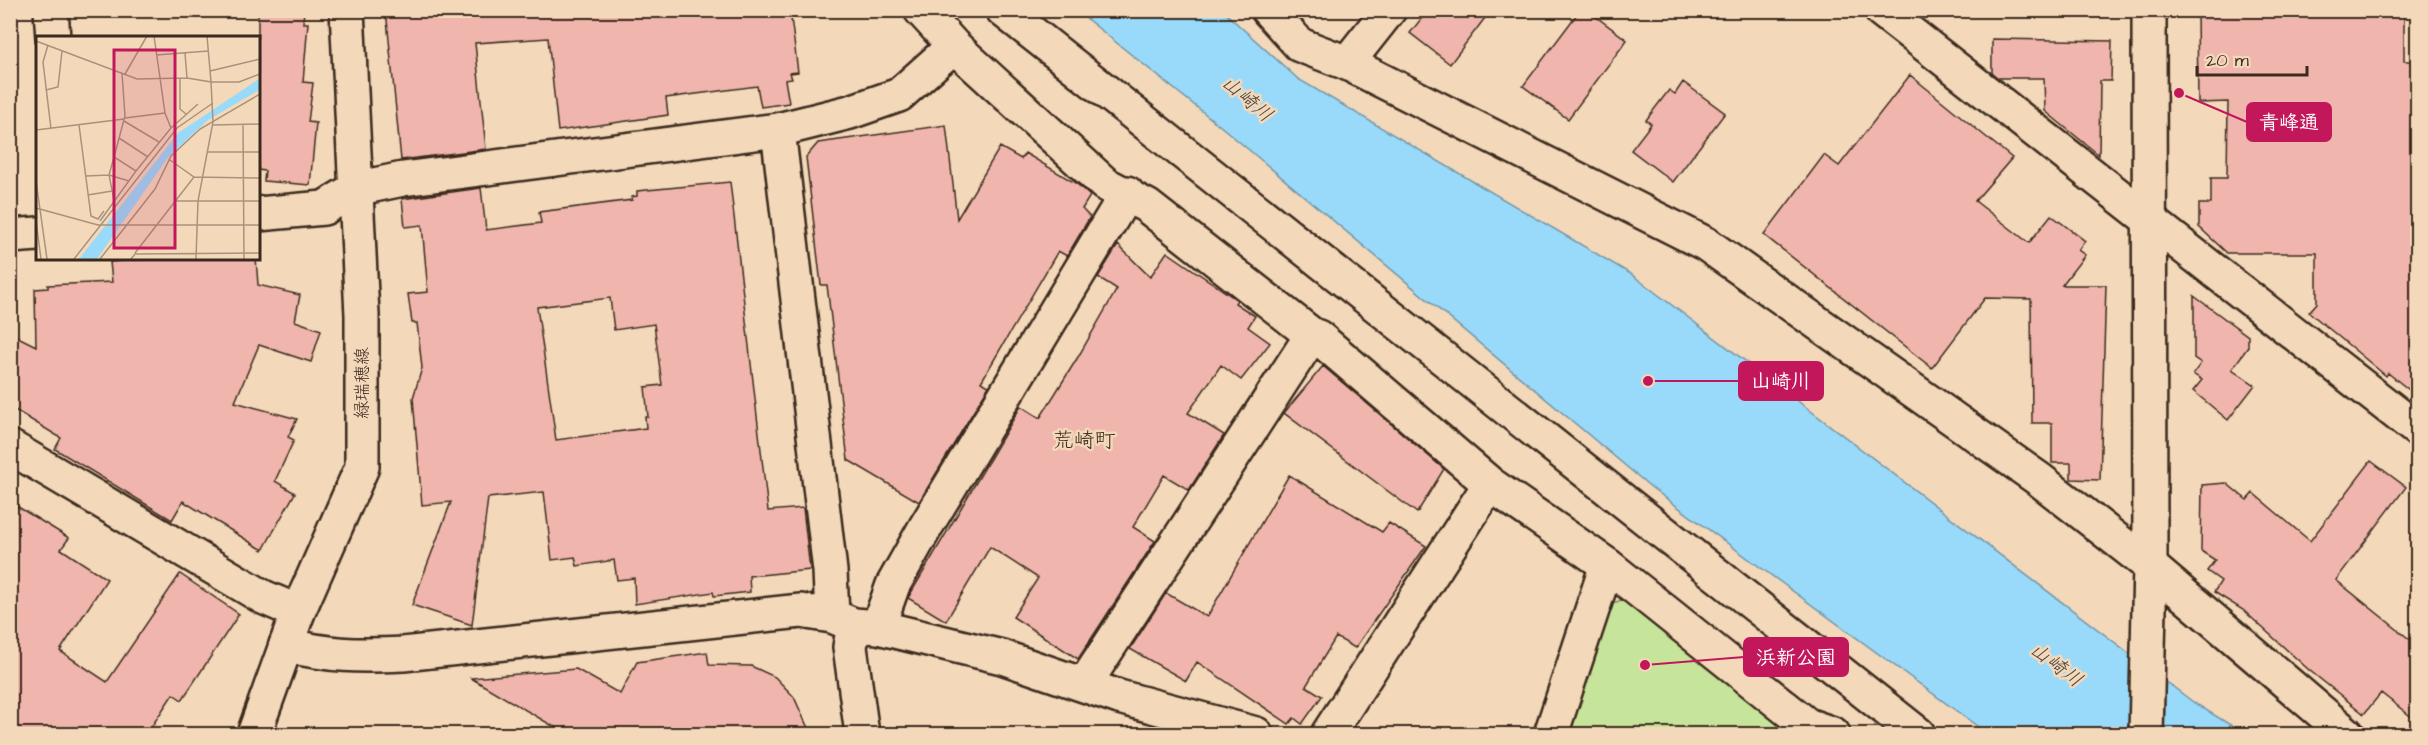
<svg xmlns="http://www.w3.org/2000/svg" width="2428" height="745" font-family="'Architects Daughter','Klee One',sans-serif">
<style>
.green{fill:#c7e49b;stroke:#81875c;stroke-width:1.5}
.water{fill:#99dafb;stroke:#7394a3;stroke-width:1.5}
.building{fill:#f0b6ad;stroke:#3b2a1e;stroke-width:1.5;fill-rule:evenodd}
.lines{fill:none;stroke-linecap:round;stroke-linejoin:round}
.minor-casing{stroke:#3b2a1e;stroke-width:38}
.tertiary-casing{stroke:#3b2a1e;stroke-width:38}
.secondary-casing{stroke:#3b2a1e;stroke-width:38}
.minor{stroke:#f3d8ba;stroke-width:33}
.tertiary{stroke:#f3d8ba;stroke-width:33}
.secondary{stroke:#f3d8ba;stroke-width:33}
.labels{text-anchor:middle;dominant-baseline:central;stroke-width:5;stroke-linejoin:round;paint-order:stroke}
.street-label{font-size:18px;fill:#3b2a1e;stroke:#f3d8ba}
.water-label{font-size:20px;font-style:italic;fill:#49443f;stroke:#f3d8ba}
.quarter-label{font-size:21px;fill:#3b2a1e;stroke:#f3d8ba}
.inset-road{fill:none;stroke:#a9927c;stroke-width:1.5}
.view{fill:#c2185b;fill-opacity:0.15;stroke:#c2185b;stroke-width:3}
.inset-edge{fill:none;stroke:#3b2a1e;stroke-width:3}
.leader{fill:none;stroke:#c2185b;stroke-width:2}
.callout-dot{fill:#c2185b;stroke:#f3d8ba;stroke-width:2}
.callout{fill:#c2185b;stroke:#c2185b;stroke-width:2}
.callout-label{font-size:20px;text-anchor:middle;font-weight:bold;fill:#fff}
</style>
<rect width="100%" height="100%" fill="#f3d8ba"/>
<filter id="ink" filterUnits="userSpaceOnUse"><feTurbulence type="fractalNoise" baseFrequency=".0167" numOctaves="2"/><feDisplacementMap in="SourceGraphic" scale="12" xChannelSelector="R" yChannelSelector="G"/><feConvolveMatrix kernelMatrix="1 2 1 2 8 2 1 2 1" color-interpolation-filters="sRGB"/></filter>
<g filter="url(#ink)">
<path class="green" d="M 1623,599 L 1780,723 L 1777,734 L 1559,734 L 1603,608 Z"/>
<path class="water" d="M 1077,11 L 1223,11 L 1298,79 L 1631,274 L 2193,702 L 2245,734 L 1988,734 L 1652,488 L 1224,129 Z"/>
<path class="building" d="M 258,10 L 304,10 L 303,23 L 308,23 L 303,82 L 313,83 L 308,122 L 316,123 L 310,185 L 264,181 L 265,171 L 258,170 Z
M 386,10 L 790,10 L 798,72 L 790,73 L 792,79 L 785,80 L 789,103 L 761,107 L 757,86 L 666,98 L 668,115 L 558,131 L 548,38 L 475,43 L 486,149 L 401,160 Z
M 1428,10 L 1491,10 L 1450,64 L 1410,33 Z
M 1580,10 L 1587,10 L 1627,40 L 1568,119 L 1523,86 Z
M 2197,10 L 2404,10 L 2404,61 L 2418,61 L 2418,397 L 2388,373 L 2386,376 L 2309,312 L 2317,303 L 2317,253 L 2227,253 L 2199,227 L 2199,204 L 2211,204 L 2211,178 L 2227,178 L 2228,102 L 2198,103 Z
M 1992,39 L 2112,41 L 2111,81 L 2100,81 L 2099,155 L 2045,111 L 2044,78 L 1998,78 L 1992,73 Z
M 1910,75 L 2012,158 L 1975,201 L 2029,243 L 2051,215 L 2085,241 L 2078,250 L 2085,255 L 2062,285 L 2106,285 L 2100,480 L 2071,479 L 2071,463 L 2052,463 L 2052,423 L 2032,423 L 2031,299 L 1985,298 L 1932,368 L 1764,235 L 1824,155 L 1839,166 Z
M 1683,82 L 1725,113 L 1673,182 L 1631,150 L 1651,124 L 1646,120 L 1669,90 L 1675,94 Z
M 946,125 L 957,219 L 1000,147 L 1021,159 L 1025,153 L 1077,184 L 1090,196 L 1082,209 L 1090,217 L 1067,256 L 1058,251 L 981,382 L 989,386 L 919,502 L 848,460 L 827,285 L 821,285 L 806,157 L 818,143 Z
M 730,182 L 768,511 L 803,508 L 810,570 L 749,576 L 750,592 L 714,596 L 713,592 L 635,604 L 634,578 L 617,580 L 614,560 L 577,566 L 575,557 L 552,560 L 544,492 L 488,498 L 472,625 L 412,605 L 451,502 L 422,505 L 413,398 L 422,368 L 417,323 L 412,323 L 408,294 L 428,292 L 422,225 L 405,227 L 402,199 L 481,188 L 486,230 L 541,223 L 539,212 L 632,200 L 631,197 L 637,196 L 637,191 ZM 610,298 L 614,330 L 654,324 L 662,385 L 645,387 L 648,417 L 645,417 L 646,428 L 556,440 L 537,307 Z
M 1118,245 L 1150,277 L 1167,252 L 1237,300 L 1235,303 L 1255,316 L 1248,327 L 1270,343 L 1241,380 L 1221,365 L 1188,413 L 1224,435 L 1189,490 L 1164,475 L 1133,527 L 1155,541 L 1078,659 L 1013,617 L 1038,578 L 990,547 L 946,621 L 908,598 L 1021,406 L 1040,418 L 1078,357 L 1117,289 L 1098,277 Z
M 156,258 L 256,258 L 258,285 L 300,295 L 295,321 L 321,330 L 311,362 L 259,345 L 235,402 L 297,419 L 288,437 L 294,440 L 275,481 L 295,493 L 263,550 L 183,501 L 172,520 L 55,449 L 61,438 L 10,407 L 10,333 L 36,346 L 35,289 L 48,288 L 48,285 L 112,282 L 110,262 Z
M 2194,296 L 2248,336 L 2248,347 L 2232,369 L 2255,385 L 2228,420 L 2193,391 L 2202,380 L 2193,374 L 2201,363 L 2194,358 Z
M 1323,366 L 1444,469 L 1417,513 L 1284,413 Z
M 2371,461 L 2406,487 L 2336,580 L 2418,646 L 2418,722 L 2381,693 L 2364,714 L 2309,670 L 2243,610 L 2214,592 L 2221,581 L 2207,571 L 2215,560 L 2201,551 L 2202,485 L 2226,483 L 2247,500 L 2253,493 L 2310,541 Z
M 1289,475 L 1382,532 L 1389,523 L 1426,546 L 1355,648 L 1336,637 L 1306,686 L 1322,696 L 1302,724 L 1294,718 L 1289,724 L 1197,662 L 1186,681 L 1130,649 L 1166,593 L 1207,617 Z
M 10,502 L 69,538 L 61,549 L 107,579 L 60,651 L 107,682 L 180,574 L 239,614 L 182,700 L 173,694 L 146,735 L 10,735 Z
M 707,652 L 709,665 L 751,666 L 775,677 L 794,697 L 811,735 L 568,735 L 471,678 L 576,669 L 620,694 L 637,662 Z"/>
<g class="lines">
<defs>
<path id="minor" d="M 51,10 L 53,38
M 921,10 L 954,46 L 1105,184 L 1147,206 L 1312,335 L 1318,337 L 1490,484
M 1003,10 L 1918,734
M 1268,10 L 1300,45 L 1347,63 L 1706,244 L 2040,480 L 2150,566 L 2347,734
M 1881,10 L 2418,430
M 1347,63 L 1389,10
M 778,130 L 830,571 L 832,616
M 258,214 L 324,208 L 355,189 L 403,179 L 778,130 L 850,112 L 899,95 L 954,46
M 10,236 L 38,234
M 10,447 L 263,597 L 298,612
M 854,625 L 850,647 L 862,734
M 878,627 L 893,585 L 925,528 L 1127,193
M 286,645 C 331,656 358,656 403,654 L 801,611 L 832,616 L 854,625 L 878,627 L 1002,657 L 1119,697 L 1256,734
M 1084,685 L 1312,335
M 1328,734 L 1490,484 L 1607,565 L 1807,725 L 1833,734
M 1551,734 L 1607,565"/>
<path id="tertiary" d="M 2146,734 L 2150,566 L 2149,10"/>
<path id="secondary" d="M 254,734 L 298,612 L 362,467 L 362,315 L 347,10"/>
</defs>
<use href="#minor" class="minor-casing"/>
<use href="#tertiary" class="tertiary-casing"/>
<use href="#secondary" class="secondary-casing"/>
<use href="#minor" class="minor"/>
<use href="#tertiary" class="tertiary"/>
<use href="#secondary" class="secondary"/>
</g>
</g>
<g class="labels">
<g class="street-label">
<text transform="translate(362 383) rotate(-90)">緑瑞穂線</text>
</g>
<g class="water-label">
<text transform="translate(1247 99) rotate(40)">山崎川</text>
<text transform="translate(2056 665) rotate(37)">山崎川</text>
</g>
<g class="quarter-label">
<text x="1084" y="440">荒崎町</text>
</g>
</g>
<g transform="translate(36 36)">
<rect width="224" height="224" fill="#f3d8ba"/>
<path d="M 223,43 L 223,54 L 172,84 L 133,120 L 61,223 L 43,223 L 142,97 Z" fill="#99dafb"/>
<path class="inset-road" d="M 118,0 L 129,77 L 135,92M 171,0 L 175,46 L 203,46 L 224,38M 0,5 L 101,43 L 151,42 L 175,46 L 177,86 L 162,165 L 160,223M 12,9 L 7,26 L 15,93M 149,17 L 151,42M 120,19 L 172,15M 174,35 L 224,23M 89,38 L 111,0M 144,42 L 144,73 L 150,78M 10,54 L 22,51 L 26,15M 89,82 L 129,77M 88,85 L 123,106M 207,88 L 208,223M 43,89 L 55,180 L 62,183 L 68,175M 177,89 L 224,88M 0,94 L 88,83M 83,102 L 112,121M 171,116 L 224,116M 134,124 L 158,141 L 224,142M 100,135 L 135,92 L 162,68M 50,140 L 73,139 L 93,145M 0,145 L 11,223M 52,159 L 76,155M 78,164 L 73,139 L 78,121M 140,165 L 224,165M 0,172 L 62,189 L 224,189M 0,185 L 5,223M 64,185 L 100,135 L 78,121 L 89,80 L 86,37M 99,217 L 158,141M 38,223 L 141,92 L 177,67M 64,223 L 119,153 L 135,120 L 164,93 L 224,58M 95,223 L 99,218 L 224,217"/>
<path class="view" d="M 78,14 L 139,14 L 139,212 L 78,212 Z"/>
<rect width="224" height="224" class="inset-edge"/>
</g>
<path class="leader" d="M2179 93L2247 122M1648 381L1739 381M1645 665L1744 657"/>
<g class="callout-dot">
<circle cx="2179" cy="93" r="6"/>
<circle cx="1648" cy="381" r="6"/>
<circle cx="1645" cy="665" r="6"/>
</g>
<g class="callout">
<rect x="2247" y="103" width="84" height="38" rx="6"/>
<rect x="1739" y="362" width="84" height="38" rx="6"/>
<rect x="1744" y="638" width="104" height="38" rx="6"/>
</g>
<g class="callout-label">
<text x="2289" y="129">青峰通</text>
<text x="1781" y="388">山崎川</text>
<text x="1796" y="664">浜新公園</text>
</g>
<rect width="2428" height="745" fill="none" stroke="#f3d8ba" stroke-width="36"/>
<rect x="18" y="18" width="2392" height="709" fill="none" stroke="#3b2a1e" stroke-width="2" filter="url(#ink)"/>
<path d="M2197 66v9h110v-9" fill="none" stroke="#3b2a1e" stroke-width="3"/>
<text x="2206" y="66" font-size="18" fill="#3b2a1e" stroke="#f3d8ba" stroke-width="4.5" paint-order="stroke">20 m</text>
</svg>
